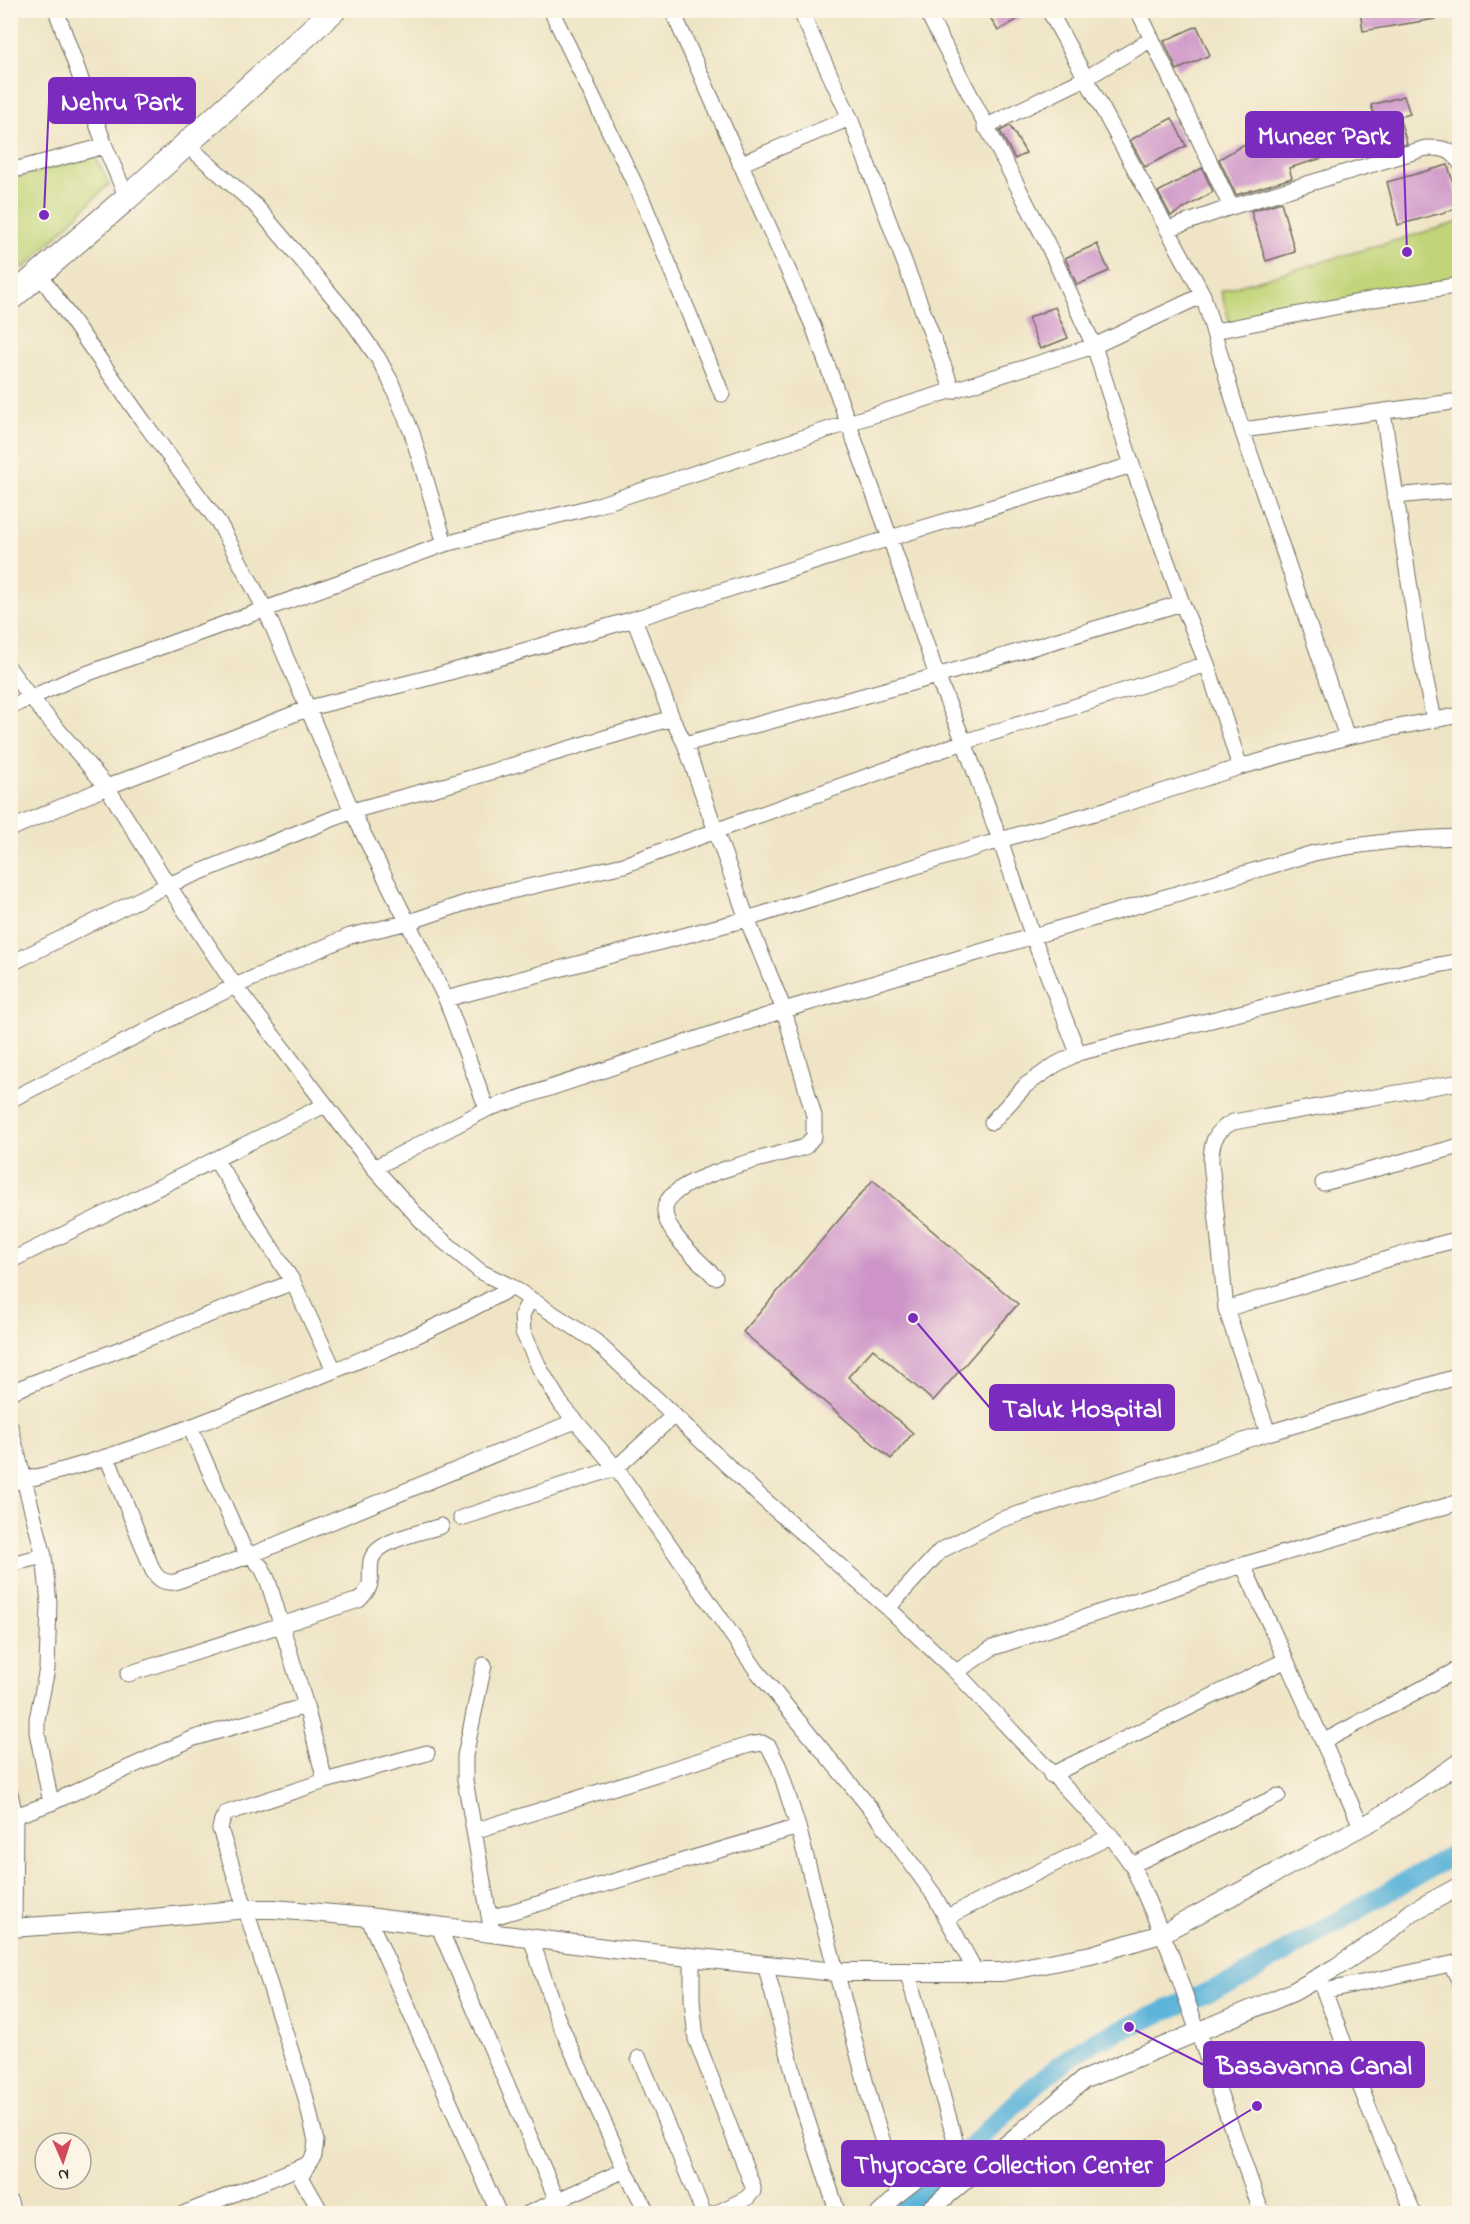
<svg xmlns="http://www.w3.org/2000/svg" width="1470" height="2224" font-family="'Indie Flower',sans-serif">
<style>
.green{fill:#c1d477;stroke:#768051;stroke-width:1.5}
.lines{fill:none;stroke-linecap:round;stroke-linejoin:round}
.canal{stroke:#5cb4d9;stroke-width:20}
.building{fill:#ce94c8}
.minor-casing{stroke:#706c61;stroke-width:17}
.tertiary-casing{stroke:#706c61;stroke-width:20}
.primary-casing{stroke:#706c61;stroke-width:26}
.minor{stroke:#fff;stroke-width:15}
.tertiary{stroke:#fff;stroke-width:18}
.primary{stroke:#fff;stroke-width:24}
.leader{fill:none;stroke:#7b2cbf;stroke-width:2}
.callout-dot{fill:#7b2cbf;stroke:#fcf5e5;stroke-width:2}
.callout{fill:#7b2cbf;stroke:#7b2cbf;stroke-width:2}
.callout-label{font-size:27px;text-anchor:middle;font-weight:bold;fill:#fff}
</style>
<rect width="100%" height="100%" fill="#fcf5e5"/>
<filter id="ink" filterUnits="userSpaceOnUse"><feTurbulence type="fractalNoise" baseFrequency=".0167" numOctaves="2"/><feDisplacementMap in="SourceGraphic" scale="12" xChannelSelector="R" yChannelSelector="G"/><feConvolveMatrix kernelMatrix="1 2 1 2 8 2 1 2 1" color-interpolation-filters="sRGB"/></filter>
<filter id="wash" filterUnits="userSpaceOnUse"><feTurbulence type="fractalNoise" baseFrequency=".008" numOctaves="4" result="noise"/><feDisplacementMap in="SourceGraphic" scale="24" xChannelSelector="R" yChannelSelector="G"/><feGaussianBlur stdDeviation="1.35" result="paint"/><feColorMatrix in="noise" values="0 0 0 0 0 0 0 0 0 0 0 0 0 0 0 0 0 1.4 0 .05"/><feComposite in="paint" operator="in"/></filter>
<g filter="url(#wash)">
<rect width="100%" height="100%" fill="#efe4c5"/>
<path class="green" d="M 95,156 L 109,184 L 23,269 L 11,245 L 11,179 Z
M 1459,222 L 1459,283 L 1230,324 L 1221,291 Z"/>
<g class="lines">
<path class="canal" d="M 899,2214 L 1036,2084 L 1073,2055 L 1097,2040 L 1239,1979 L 1460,1850"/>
</g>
<g id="blocks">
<path class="building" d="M 986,10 L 1033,10 L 998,31 Z
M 1360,10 L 1435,10 L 1435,19 L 1363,31 Z
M 1197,26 L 1210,55 L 1177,70 L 1164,41 Z
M 1404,96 L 1410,114 L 1399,117 L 1407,144 L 1385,150 L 1371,105 Z
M 1334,117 L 1343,152 L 1289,168 L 1292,178 L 1236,195 L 1219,159 L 1245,144 L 1247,152 L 1284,140 L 1281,130 L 1302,123 L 1303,125 Z
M 1172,118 L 1186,146 L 1145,167 L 1130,140 Z
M 1010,126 L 1026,153 L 1015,159 L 1000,131 Z
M 1448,165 L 1460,208 L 1398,225 L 1387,182 Z
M 1202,168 L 1213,192 L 1171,216 L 1158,192 Z
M 1281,202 L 1295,252 L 1266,261 L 1251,211 Z
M 1097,244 L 1109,271 L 1077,285 L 1065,258 Z
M 1055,307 L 1068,338 L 1040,349 L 1028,318 Z
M 873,1180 L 1018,1304 L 933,1401 L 873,1349 L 848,1377 L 913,1433 L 891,1459 L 743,1332 Z"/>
</g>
</g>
<g filter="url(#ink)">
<use href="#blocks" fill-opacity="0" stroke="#706c61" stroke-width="1.5"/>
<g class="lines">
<defs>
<path id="minor" d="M 56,10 L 105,146 L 127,198
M 551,10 L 642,199 L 722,394
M 672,10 L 813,326 L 890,538 L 937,676 L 964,742 L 1000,840 L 1033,937 L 1078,1053
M 800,10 L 850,118 L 953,391
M 926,10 L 1047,243 L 1094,346 L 1132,465 L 1182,603 L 1207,664 L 1240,767
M 1049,10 L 1203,295 L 1242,430 L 1347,737
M 1138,10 L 1231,207
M 985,127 L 1086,78 L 1152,39
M 186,144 L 255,205 L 345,311 L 378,358 L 390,380 L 412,433 L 445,544
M 740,164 L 850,118
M 10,171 L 105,146
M 1168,229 L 1231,207 L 1426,148 C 1441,148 1452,148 1460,163
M 40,275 L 143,421 L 219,523 L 265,609 L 352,811 L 446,999
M 1215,331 L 1374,299 L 1460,285
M 1383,412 L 1419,647 L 1434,720
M 1242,430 L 1460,401
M 1395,496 L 1460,490
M 634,619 L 672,718 L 685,744 L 747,919 L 784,1010 L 814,1116 L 814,1136 L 805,1147 C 773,1156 696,1173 675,1193 C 667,1199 663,1207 666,1217 C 671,1238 700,1261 715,1277
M 10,670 L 30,697 L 107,787 L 168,885 L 235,986 L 374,1168 L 429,1229 L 481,1272 L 512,1287 L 595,1341 L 761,1497 L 888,1608 L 956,1672 L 1111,1836 L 1132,1865 L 1170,1952 L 1262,2214
M 10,707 L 72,679 L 445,544 L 595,506 L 848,423 L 1094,346 L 1203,295
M 685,744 L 937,676 L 1182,603
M 10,829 L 107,787 L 309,708 L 436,676 L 634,619 L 890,538 L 1132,465
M 10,964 L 168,885 L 352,811 L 447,785 L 672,718
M 10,1100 L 235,986 L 350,936 L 409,922 L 480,898 L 624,865 L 745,820 L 964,742 L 1207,664
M 487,1109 L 446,999 L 747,919 L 1000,840 L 1115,807 L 1240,767 L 1347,737 L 1460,715
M 992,1122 L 1026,1085 L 1055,1065 L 1078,1053 L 1417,969 L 1460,961
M 215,1159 L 293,1282 L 334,1370
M 374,1168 L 487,1109 L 784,1010 L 1314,853 C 1363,843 1409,838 1460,837
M 1323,1183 L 1460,1146
M 10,1261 L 325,1105
M 530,1299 L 522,1315 L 523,1332 L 540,1369 L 561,1404 L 616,1468 L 757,1671 L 880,1820 L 934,1895 L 976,1972
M 1226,1309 L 1420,1249 L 1460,1239
M 10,1392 L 293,1282
M 10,1426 L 44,1556 L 49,1603 L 47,1669 L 37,1719 L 37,1732 L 51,1803
M 190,1427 L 243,1547 L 262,1568 L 268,1581 L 306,1706 L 325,1781
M 1268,1433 L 1226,1309 L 1211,1162 C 1211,1142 1215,1131 1233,1122 L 1460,1082
M 107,1457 L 153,1571 C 159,1580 164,1583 175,1582 L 251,1555 L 575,1421
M 10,1483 C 92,1466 170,1435 247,1405 C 337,1370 428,1335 512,1287
M 461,1518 L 616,1468 L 674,1415
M 10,1564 L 44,1556
M 1243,1565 L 1361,1826
M 888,1608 L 940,1551 L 1000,1520 L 1268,1433 L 1460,1376
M 484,1665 L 465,1756 L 465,1780 L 491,1927
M 956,1672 L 992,1648 L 1243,1565 L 1460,1502
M 128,1674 L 359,1600 C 376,1583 368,1581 371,1561 C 375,1540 424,1532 441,1526
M 1323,1742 L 1460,1668
M 1051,1775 L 1286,1660
M 10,1793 L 15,1816 L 14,1928
M 15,1816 L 51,1803 L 194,1738 L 306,1706
M 474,1831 L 749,1745 L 762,1743 L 769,1747 L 779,1767 L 798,1827 L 872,2107 L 899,2194
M 1132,1865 L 1278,1796
M 368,1917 L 499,2214
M 947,1917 L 1111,1836
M 490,1918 L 798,1827
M 438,1925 L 557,2200
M 531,1938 L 556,2015 L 625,2170 L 648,2214
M 692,1957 L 692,2000 L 696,2039 L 753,2187 L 753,2191 L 747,2198 L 715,2214
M 765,1964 L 800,2098 L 838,2214
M 1451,1964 L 1460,1982
M 1319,1978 L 1371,2114 L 1414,2214
M 1324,1991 L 1460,1962
M 639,2058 L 704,2214
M 308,2164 L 301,2177 L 322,2214
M 10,2202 L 13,2214
M 183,2214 L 308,2164 L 314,2155 L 316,2141 L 305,2095 L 220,1829 L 222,1820 L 227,1813 L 325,1781 L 427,1753
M 527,2214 L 625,2170
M 878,2214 L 899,2194 L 952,2153 L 955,2140 L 907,1971"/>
<path id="tertiary" d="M 10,1928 L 132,1920 L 246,1909 L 274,1909 L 368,1917 L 613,1949 L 835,1972 L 1002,1972 L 1091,1955 L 1161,1934 L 1376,1819 L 1460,1762
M 925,2214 L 1083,2080 L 1293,1992 L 1335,1968 L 1385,1935 L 1412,1912 L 1460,1886"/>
<path id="primary" d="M 10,299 L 127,198 L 334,10"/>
</defs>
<use href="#minor" class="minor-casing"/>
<use href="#tertiary" class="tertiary-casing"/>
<use href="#primary" class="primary-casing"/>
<use href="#minor" class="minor"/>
<use href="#tertiary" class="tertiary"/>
<use href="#primary" class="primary"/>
</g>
</g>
<path class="leader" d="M44 215L49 101M1407 252L1403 135M913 1318L990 1408M1129 2027L1204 2065M1257 2106L1164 2163"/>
<g class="callout-dot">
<circle cx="44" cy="215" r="6"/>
<circle cx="1407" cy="252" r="6"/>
<circle cx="913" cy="1318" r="6"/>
<circle cx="1129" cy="2027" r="6"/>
<circle cx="1257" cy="2106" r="6"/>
</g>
<g class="callout">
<rect x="49" y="78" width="146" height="45" rx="6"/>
<rect x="1246" y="112" width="157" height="45" rx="6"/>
<rect x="990" y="1385" width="184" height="45" rx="6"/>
<rect x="1204" y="2042" width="220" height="45" rx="6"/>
<rect x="842" y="2141" width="322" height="45" rx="6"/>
</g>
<g class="callout-label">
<text x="122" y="110">Nehru Park</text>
<text x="1324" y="144">Muneer Park</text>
<text x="1082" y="1417">Taluk Hospital</text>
<text x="1314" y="2074">Basavanna Canal</text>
<text x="1003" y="2173">Thyrocare Collection Center</text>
</g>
<rect width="1470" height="2224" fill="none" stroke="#fcf5e5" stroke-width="36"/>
<g transform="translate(63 2161) rotate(177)"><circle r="28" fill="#fcf5e5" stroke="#a8a49b" stroke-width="1.5"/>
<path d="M0-4.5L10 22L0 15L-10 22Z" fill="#d1495b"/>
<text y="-9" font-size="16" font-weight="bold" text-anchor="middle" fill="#2b2b2b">N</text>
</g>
</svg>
